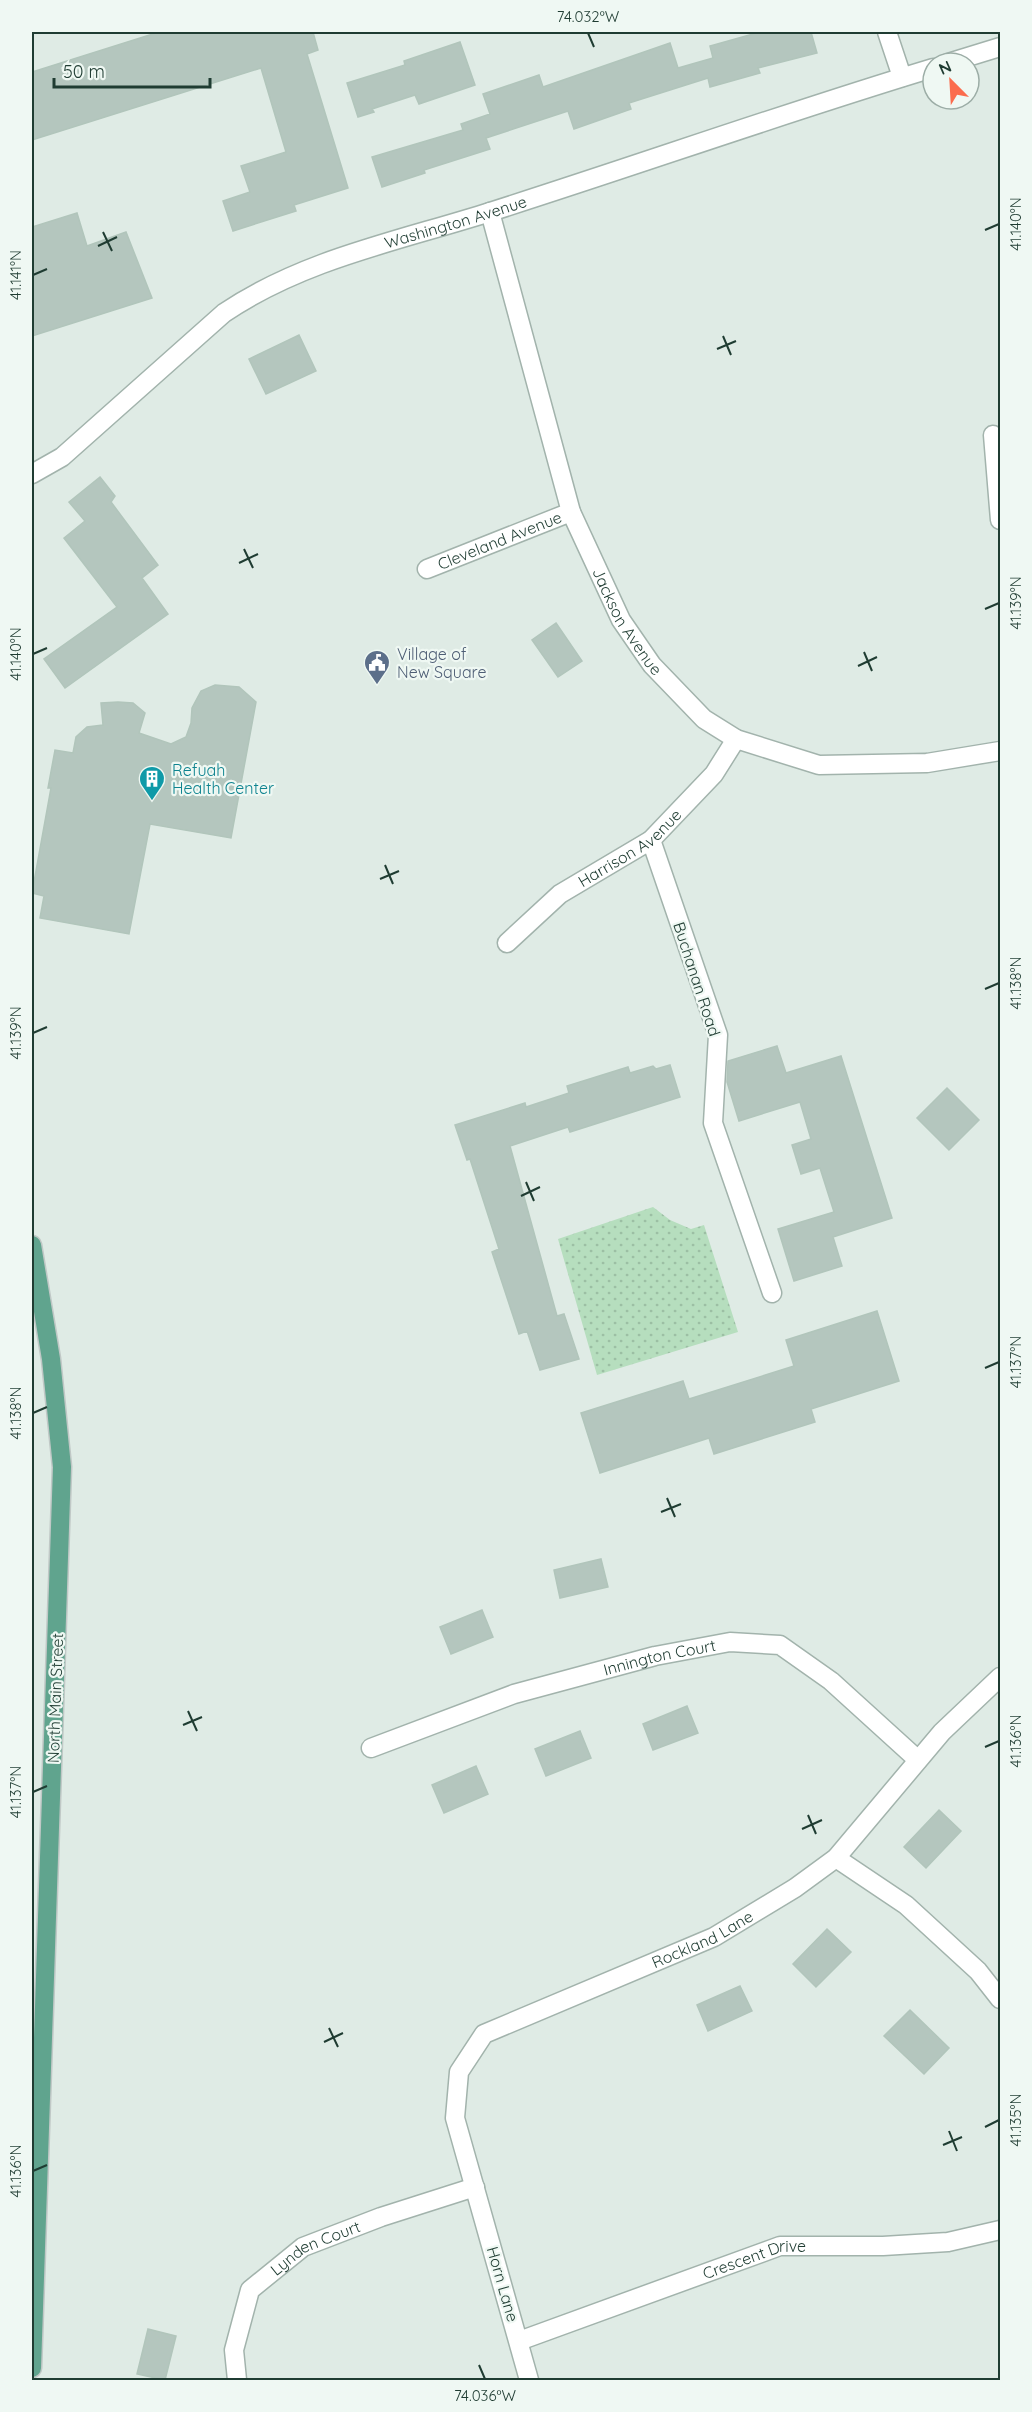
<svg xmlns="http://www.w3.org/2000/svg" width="1032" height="2412" font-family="Quicksand,sans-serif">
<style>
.park{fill:url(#park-dots)}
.building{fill:#b4c6be;stroke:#b1c5bb;stroke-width:1.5}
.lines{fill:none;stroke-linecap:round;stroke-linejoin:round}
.minor-casing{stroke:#a2b3ac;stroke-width:21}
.major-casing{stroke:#c0c8c6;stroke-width:21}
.minor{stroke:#fff;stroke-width:18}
.major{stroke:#60a48e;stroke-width:18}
.ticks{fill:none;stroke:#1f3c32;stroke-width:2}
.labels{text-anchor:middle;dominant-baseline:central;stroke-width:4.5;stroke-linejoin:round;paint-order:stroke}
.street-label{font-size:16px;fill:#1f3c32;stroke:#eff8f3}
.service-label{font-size:16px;fill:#4e5e75;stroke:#eff8f3;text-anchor:start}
.culture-label{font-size:16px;fill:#0d838f;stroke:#eff8f3;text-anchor:start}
.neatline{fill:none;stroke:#1f3c32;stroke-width:2}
.ticks-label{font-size:15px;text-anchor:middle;fill:#1f3c32}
</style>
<defs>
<pattern id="park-dots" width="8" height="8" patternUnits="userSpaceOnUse" patternTransform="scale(1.5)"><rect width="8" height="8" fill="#b6debe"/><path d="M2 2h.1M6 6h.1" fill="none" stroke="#9cbfa4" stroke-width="1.8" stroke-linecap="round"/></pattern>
</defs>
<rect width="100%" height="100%" fill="#dfebe5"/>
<path class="park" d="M 653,1207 L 670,1220 L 691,1229 L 704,1225 L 738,1332 L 597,1375 L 558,1239 Z"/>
<path class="building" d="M 159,32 L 313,32 L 318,50 L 307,54 L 348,188 L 294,205 L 296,211 L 233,231 L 223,201 L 250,192 L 241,166 L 286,152 L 261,68 L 32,140 L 32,72 Z
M 760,32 L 811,32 L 817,53 L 758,68 L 760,73 L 710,87 L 708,78 L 629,103 L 631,109 L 574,129 L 568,111 L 486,138 L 490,149 L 424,170 L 425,173 L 382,187 L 372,157 L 463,130 L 461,124 L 490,114 L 483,94 L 539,75 L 543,87 L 670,43 L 678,68 L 713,58 L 710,46 Z
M 460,42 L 475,85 L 419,104 L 415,95 L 372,109 L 374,112 L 358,117 L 347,83 L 405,65 L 404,61 Z
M 77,213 L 87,246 L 126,232 L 152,298 L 32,336 L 32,227 Z
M 299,335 L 316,371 L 266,394 L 249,359 Z
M 100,477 L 115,496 L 111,502 L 158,565 L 142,578 L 168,614 L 65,688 L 44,659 L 117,607 L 64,538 L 85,521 L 69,502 Z
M 556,623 L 582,661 L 558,677 L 532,640 Z
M 215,685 L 239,687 L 256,702 L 231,838 L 150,824 L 129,934 L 40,918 L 44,896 L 32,893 L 51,788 L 48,788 L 55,750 L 73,753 L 76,737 L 87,727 L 103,725 L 101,703 L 118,702 L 133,703 L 145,713 L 139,733 L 171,744 L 186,737 L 191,723 L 192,708 L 201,691 Z
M 777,1046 L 786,1073 L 841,1056 L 892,1218 L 833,1237 L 842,1266 L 794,1281 L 778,1229 L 834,1212 L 820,1168 L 801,1174 L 792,1145 L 811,1139 L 800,1102 L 739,1121 L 727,1082 L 728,1061 Z
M 670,1065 L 680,1097 L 570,1132 L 568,1127 L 510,1146 L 557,1316 L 564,1314 L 579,1359 L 540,1370 L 527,1331 L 519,1334 L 492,1252 L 499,1249 L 470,1159 L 467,1160 L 455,1125 L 525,1103 L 526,1107 L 569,1093 L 567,1086 L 628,1067 L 630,1073 L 653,1066 L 656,1069 Z
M 947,1088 L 979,1120 L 949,1150 L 917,1118 Z
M 877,1311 L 899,1381 L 811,1409 L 815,1422 L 714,1454 L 709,1438 L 600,1473 L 581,1413 L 683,1381 L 689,1399 L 794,1366 L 786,1340 Z
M 601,1559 L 608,1587 L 560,1598 L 554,1570 Z
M 482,1610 L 493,1637 L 451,1654 L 440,1627 Z
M 687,1706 L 698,1733 L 653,1750 L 643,1724 Z
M 580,1731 L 591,1758 L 546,1776 L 535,1749 Z
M 476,1766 L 488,1794 L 444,1813 L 432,1785 Z
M 939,1810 L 961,1831 L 926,1868 L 904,1847 Z
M 827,1929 L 851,1952 L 816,1987 L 793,1964 Z
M 740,1986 L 752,2011 L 708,2031 L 697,2005 Z
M 910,2010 L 949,2048 L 924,2074 L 884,2036 Z
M 148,2329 L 176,2336 L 165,2380 L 137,2374 Z"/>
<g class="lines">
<defs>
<g id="minor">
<path d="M 887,32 L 902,77"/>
<path d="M 948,63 L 1000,47"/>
<path id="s1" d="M 490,212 L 571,512 L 621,620 L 652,665 L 704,719 L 736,739 L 819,765 L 927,763 L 1000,751"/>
<path d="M 993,435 L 1000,520"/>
<path id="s2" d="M 32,474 L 62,457 L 224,313 C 304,259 399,241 490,212 C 638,165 784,113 933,68"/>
<path id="s3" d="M 427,569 L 571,512"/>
<path d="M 651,840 L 718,1035 L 713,1123 L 772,1293"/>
<path id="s4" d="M 507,943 L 560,894 L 651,840 L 714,774 L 736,739"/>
<path id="s5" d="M 371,1748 L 514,1694 L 655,1656 L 730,1642 L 780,1645 L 831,1681 L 918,1760"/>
<path d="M 836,1858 L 906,1905 L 978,1971 L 1000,1999"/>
<path id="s6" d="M 519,2341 L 780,2246 L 883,2246 L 948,2242 L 1000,2230"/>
<path id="s7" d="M 237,2380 L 234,2350 L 250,2290 L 303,2247 L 381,2217 L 475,2187"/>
<path id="s8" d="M 529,2380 L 455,2118 L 459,2072 L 484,2034 L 714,1937 L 795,1888 L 836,1858 L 942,1732 L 1000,1677"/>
</g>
<path id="major" d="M 32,1245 L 51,1359 L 62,1467 L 32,2368"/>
</defs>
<use href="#minor" class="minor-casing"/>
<use href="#major" class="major-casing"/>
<use href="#minor" class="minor"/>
<use href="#major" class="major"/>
</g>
<path class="ticks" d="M 588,33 L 594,47M 985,230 L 999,224M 103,232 L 112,251M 98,246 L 117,237M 33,275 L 47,269M 723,336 L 731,355M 717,349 L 736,341M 244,549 L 253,568M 239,563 L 258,554M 985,609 L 999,603M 864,652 L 872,671M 33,654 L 47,648M 858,666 L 877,657M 385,865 L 393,884M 380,879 L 399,871M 985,989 L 999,983M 33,1033 L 47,1027M 526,1182 L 534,1201M 521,1196 L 540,1187M 985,1368 L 999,1362M 33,1413 L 47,1407M 667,1498 L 675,1517M 661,1512 L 681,1504M 188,1711 L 197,1731M 183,1725 L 202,1717M 985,1747 L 999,1741M 33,1792 L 47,1786M 808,1815 L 816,1834M 802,1829 L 822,1820M 329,2028 L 338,2047M 324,2042 L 343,2033M 985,2127 L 999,2120M 949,2131 L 957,2151M 943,2145 L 962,2137M 33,2171 L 47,2165M 479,2365 L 485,2379"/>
<defs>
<symbol id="civic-pin" viewBox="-11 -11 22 30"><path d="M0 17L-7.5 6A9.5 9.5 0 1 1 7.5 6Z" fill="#5c6f8a" stroke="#eff8f3"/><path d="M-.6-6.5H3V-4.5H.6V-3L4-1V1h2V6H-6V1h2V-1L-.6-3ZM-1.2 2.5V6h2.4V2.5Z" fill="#fff"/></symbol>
<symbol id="building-pin" viewBox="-11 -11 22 30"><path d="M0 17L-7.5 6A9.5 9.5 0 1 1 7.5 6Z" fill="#0f9aa8" stroke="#eff8f3"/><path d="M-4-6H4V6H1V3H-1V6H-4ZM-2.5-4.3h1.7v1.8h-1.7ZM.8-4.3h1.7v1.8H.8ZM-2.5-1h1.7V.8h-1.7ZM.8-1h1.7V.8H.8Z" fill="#fff"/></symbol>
</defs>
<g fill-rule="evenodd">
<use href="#civic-pin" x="362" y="648" width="30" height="40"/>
<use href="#building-pin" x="137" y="764" width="30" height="40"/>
</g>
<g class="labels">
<g class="street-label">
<text stroke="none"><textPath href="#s2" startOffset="501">Washington Avenue</textPath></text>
<text stroke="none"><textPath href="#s3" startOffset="78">Cleveland Avenue</textPath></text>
<text stroke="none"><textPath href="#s1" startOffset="434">Jackson Avenue</textPath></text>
<text stroke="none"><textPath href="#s4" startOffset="156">Harrison Avenue</textPath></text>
<text transform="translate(697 979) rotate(72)">Buchanan Road</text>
<text stroke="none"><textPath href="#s5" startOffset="303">Innington Court</textPath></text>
<text transform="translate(55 1698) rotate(-88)">North Main Street</text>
<text stroke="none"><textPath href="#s8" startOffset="602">Rockland Lane</textPath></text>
<text stroke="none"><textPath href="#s7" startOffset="171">Lynden Court</textPath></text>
<text stroke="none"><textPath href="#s6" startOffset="250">Crescent Drive</textPath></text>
<text transform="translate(503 2284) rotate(74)">Horn Lane</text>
</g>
<g class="service-label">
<text x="397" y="654">Village of<tspan x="397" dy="18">New Square</tspan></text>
</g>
<g class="culture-label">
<text x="172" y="770">Refuah<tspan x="172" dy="18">Health Center</tspan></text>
</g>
</g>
<rect width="1032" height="2412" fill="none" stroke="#eff8f3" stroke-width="66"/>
<g transform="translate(951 81) rotate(336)"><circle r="28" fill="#eff8f3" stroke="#9cada6" stroke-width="1.5"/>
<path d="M0-4.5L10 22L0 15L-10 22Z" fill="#fb6c4d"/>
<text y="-9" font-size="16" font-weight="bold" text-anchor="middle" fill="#1f3c32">N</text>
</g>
<path d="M54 78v9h156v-9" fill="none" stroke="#1f3c32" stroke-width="3"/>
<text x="63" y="78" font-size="18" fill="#1f3c32" stroke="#eff8f3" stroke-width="4.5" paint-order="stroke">50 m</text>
<rect x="33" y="33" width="966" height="2346" class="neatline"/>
<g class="ticks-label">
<text x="588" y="22">74.032°W</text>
<text transform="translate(1016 224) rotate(-90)" y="5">41.140°N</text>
<text transform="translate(16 275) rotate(-90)" y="5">41.141°N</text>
<text transform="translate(1016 603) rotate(-90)" y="5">41.139°N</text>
<text transform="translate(16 654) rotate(-90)" y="5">41.140°N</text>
<text transform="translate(1016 983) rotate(-90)" y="5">41.138°N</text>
<text transform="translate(16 1033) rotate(-90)" y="5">41.139°N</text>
<text transform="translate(1016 1362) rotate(-90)" y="5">41.137°N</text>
<text transform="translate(16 1413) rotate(-90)" y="5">41.138°N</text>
<text transform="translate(1016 1741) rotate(-90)" y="5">41.136°N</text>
<text transform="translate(16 1792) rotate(-90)" y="5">41.137°N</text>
<text transform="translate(1016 2120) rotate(-90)" y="5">41.135°N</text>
<text transform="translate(16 2171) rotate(-90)" y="5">41.136°N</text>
<text x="485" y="2401">74.036°W</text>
</g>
</svg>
